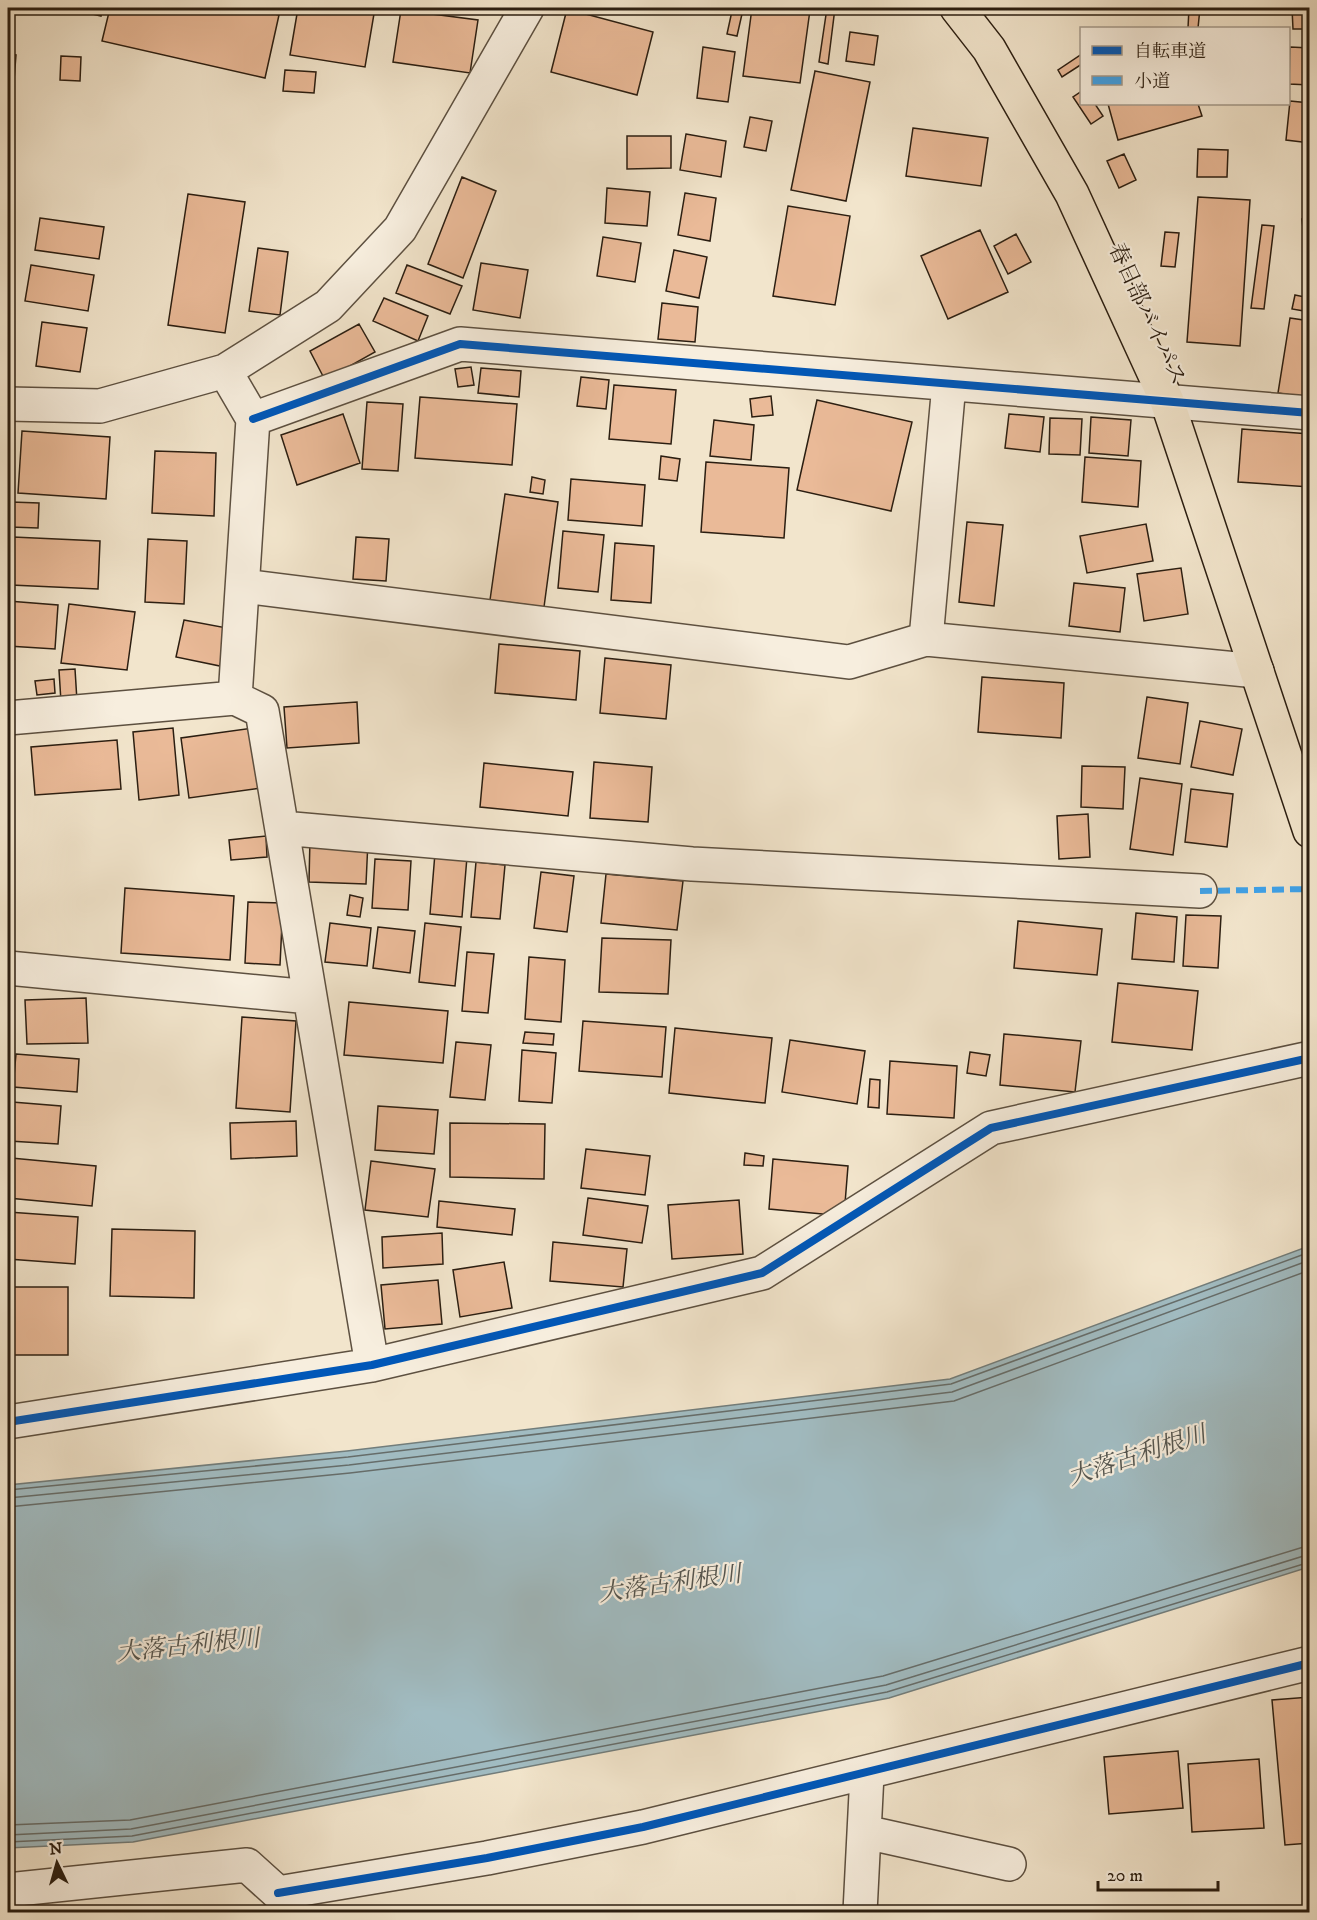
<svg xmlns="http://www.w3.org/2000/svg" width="1317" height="1920" font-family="'IM FELL DW Pica','Noto Serif JP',serif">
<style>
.water{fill:#a1bcc2;stroke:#727d7b;stroke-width:1.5}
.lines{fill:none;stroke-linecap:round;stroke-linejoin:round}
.shore{stroke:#666d6a;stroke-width:1.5}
.building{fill:#eaba98;stroke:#2b1e11;stroke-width:1.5}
.minor-casing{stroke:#5d5040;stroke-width:36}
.highway-casing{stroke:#2b1e11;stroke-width:36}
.minor{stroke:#f7eede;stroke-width:33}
.highway{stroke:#f2e5cc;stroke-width:33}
.quiet{stroke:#3ea2ea;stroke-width:6;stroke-dasharray:12 6;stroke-linecap:butt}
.cycleway-casing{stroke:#f7eede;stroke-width:11}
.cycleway{stroke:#0057b8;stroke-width:8}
.labels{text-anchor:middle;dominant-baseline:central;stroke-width:4.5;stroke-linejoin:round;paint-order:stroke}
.street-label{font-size:22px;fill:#2b1e11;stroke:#f7eede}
.water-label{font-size:24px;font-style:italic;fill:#54554f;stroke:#f7eede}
</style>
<rect width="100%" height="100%" fill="#f2e5cc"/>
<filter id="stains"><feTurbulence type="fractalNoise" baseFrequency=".00333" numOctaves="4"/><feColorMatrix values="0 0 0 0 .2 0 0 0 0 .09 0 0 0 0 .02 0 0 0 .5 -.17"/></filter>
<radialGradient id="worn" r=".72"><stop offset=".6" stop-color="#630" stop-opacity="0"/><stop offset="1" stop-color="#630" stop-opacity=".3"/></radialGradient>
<path class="water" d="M 1309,1246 L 1309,1567 L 889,1698 L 133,1842 L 8,1848 L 8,1485 L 347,1451 L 950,1379 Z"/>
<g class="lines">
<path class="shore" d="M 8,1490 L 348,1457 L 951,1384 L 1310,1252
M 8,1498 L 349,1465 L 952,1392 L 1310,1260
M 8,1507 L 350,1473 L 954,1401 L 1310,1270
M 8,1825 L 130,1820 L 883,1676 L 1310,1545
M 8,1835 L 131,1829 L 886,1685 L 1310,1554
M 8,1842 L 132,1836 L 887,1692 L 1310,1562"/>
</g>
<path class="building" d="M 85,8 L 103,8 L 101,16 L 84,12 Z
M 110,8 L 248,8 L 279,15 L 265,78 L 102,41 Z
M 298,8 L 375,8 L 365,67 L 290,55 Z
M 752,8 L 810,10 L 800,83 L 743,76 Z
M 827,8 L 835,8 L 828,64 L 819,62 Z
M 1189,8 L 1200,8 L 1198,28 L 1188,28 Z
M 1292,8 L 1310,8 L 1310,29 L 1293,29 Z
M 567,9 L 653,32 L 637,95 L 551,72 Z
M 401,10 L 478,20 L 470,73 L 393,62 Z
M 732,11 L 742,14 L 737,36 L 727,34 Z
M 850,32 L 878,36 L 874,65 L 846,61 Z
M 703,47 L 735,52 L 728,102 L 697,98 Z
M 1290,47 L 1310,48 L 1310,85 L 1289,84 Z
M 8,54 L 16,55 L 14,80 L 8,80 Z
M 1082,54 L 1082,64 L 1062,77 L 1058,70 Z
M 61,56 L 81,57 L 80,81 L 60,80 Z
M 285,70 L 316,72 L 314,93 L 283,91 Z
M 815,71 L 870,82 L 846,201 L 791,190 Z
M 1082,91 L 1082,104 L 1095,104 L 1103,116 L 1091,124 L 1073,97 Z
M 1290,101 L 1310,103 L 1310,143 L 1286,140 Z
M 1108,104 L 1198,104 L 1202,116 L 1118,140 Z
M 750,117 L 772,121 L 766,151 L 744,147 Z
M 913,128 L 988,138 L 981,186 L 906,176 Z
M 686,134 L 726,141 L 721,177 L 680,170 Z
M 627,136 L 671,136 L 671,168 L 627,169 Z
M 1198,149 L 1228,150 L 1227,177 L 1197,177 Z
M 1124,154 L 1136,180 L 1119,188 L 1107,161 Z
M 462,177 L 496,191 L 463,278 L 428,264 Z
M 607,188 L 650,192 L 647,226 L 605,223 Z
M 685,193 L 716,198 L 710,241 L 678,235 Z
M 188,194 L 245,202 L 225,333 L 168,325 Z
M 1198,197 L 1250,200 L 1240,346 L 1187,342 Z
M 788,206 L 850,216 L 835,305 L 773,296 Z
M 40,218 L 104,227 L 99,259 L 35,250 Z
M 1302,219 L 1310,219 L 1310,267 L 1307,267 Z
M 1262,225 L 1274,226 L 1264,309 L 1251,308 Z
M 980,230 L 1008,292 L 948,319 L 921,256 Z
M 1165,232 L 1179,233 L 1175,267 L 1161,266 Z
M 1016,234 L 1031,262 L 1008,274 L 994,246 Z
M 603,237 L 641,243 L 635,282 L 597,276 Z
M 258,248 L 288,252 L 280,315 L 249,311 Z
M 674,250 L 707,257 L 699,298 L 666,291 Z
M 481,263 L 528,270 L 520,318 L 473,310 Z
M 31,265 L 94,275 L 88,311 L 25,301 Z
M 407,265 L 462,286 L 450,314 L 396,293 Z
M 1295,295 L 1310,298 L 1310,312 L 1292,309 Z
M 384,298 L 428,316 L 418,341 L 373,321 Z
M 662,303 L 698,307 L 695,342 L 658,339 Z
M 1290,318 L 1310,321 L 1310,398 L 1278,393 Z
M 42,322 L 87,328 L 80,372 L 36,366 Z
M 359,324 L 375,352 L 325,380 L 310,351 Z
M 471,367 L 474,385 L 458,387 L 455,369 Z
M 481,368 L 521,371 L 519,397 L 478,393 Z
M 581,377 L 609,380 L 606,409 L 577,406 Z
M 614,385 L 676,390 L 671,444 L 609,439 Z
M 771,396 L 773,415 L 752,417 L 750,399 Z
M 420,397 L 517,404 L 512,465 L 415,458 Z
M 817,400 L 912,422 L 891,511 L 797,490 Z
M 367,402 L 403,404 L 398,471 L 362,469 Z
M 343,414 L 360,463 L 297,485 L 281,435 Z
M 1009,414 L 1044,417 L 1040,452 L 1005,448 Z
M 1091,417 L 1131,420 L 1128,456 L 1089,453 Z
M 1050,418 L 1082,419 L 1080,455 L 1049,454 Z
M 714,420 L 754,425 L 751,460 L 710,456 Z
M 1242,429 L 1310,434 L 1310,487 L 1238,482 Z
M 22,431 L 110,437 L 106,499 L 18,493 Z
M 155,451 L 216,453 L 214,516 L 152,513 Z
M 661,456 L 680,459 L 677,481 L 659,479 Z
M 1085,457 L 1141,461 L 1138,507 L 1082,502 Z
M 706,462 L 789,468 L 784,538 L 701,532 Z
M 532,477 L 545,480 L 543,494 L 530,492 Z
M 571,479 L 645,485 L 642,526 L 568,520 Z
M 505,494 L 558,502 L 544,607 L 490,600 Z
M 11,502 L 39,503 L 38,528 L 10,527 Z
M 967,522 L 1003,525 L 994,606 L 959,602 Z
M 1146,524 L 1153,561 L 1087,573 L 1080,536 Z
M 563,531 L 604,535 L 598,592 L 558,588 Z
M 13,537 L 100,541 L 98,589 L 11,585 Z
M 356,537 L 389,539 L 386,581 L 353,579 Z
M 148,539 L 187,541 L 184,604 L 145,602 Z
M 615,543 L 654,546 L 651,603 L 611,600 Z
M 1181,568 L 1188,614 L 1144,621 L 1137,574 Z
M 1074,583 L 1125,588 L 1120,632 L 1069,626 Z
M 8,601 L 58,605 L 55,649 L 8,646 Z
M 69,604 L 135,612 L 127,670 L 61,663 Z
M 184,620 L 227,628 L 220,666 L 176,657 Z
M 499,644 L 580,651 L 576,700 L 495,693 Z
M 605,658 L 671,665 L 666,719 L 600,713 Z
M 75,669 L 77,701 L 61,702 L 59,670 Z
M 982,677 L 1064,683 L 1061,738 L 978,732 Z
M 54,679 L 55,693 L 37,695 L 35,681 Z
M 1147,697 L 1188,703 L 1180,764 L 1138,758 Z
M 357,702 L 359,743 L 287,748 L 284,707 Z
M 1200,721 L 1242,729 L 1233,775 L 1191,767 Z
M 173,728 L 179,795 L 139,800 L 133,732 Z
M 253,728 L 261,788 L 189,798 L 181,738 Z
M 117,740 L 121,789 L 35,795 L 31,747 Z
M 594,762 L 652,767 L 648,822 L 590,818 Z
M 484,763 L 573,772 L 568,816 L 480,807 Z
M 1082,766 L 1125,767 L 1123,809 L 1081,807 Z
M 1140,778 L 1182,784 L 1173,855 L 1130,849 Z
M 1191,789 L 1233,794 L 1227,847 L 1185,842 Z
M 1088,814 L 1090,857 L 1059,859 L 1057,816 Z
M 266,836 L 267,857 L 231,860 L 229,840 Z
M 310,838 L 368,841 L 366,884 L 309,882 Z
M 435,853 L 467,857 L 462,917 L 430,914 Z
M 375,859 L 411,861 L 408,910 L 372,908 Z
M 476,862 L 505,865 L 500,919 L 471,917 Z
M 541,872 L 574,876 L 567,932 L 534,928 Z
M 606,874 L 683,881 L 677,930 L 601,923 Z
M 125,888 L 234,896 L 230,960 L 121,953 Z
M 350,895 L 363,898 L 360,917 L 347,915 Z
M 248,902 L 283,903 L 280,965 L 245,963 Z
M 1136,913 L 1177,917 L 1174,962 L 1132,959 Z
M 1186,915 L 1221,916 L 1218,968 L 1183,966 Z
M 1018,921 L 1102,929 L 1097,975 L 1014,968 Z
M 330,923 L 371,928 L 367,966 L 325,962 Z
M 425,923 L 461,927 L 455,986 L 419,982 Z
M 378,927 L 415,931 L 410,973 L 373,968 Z
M 602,938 L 671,940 L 668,994 L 599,992 Z
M 467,952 L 494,954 L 488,1013 L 462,1011 Z
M 529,957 L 565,960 L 561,1022 L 525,1019 Z
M 1118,983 L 1198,991 L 1192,1050 L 1112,1042 Z
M 8,991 L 11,991 L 8,1055 Z
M 86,998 L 88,1043 L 27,1044 L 25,1000 Z
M 349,1002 L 448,1011 L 443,1063 L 344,1055 Z
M 242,1017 L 296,1021 L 290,1112 L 236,1108 Z
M 583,1021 L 666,1027 L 662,1077 L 579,1071 Z
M 675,1028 L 772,1038 L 765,1103 L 669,1093 Z
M 525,1032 L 554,1034 L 553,1045 L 523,1043 Z
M 1004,1034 L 1081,1041 L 1075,1092 L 1000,1085 Z
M 790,1040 L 865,1051 L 857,1104 L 782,1092 Z
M 456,1042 L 491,1045 L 485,1100 L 450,1097 Z
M 522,1050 L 556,1053 L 552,1103 L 519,1101 Z
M 970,1052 L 990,1055 L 986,1076 L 967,1073 Z
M 16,1054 L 79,1059 L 77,1092 L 13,1087 Z
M 890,1061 L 957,1066 L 954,1118 L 887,1114 Z
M 870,1079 L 880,1080 L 879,1108 L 868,1107 Z
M 12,1102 L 61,1106 L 58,1144 L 9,1141 Z
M 378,1106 L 438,1110 L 434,1154 L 375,1150 Z
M 296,1121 L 297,1156 L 231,1159 L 230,1123 Z
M 450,1123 L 545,1124 L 544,1179 L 450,1177 Z
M 586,1149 L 650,1156 L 645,1195 L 581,1188 Z
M 745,1153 L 764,1156 L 763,1166 L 744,1165 Z
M 11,1158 L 96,1166 L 92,1206 L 8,1198 Z
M 773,1159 L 848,1166 L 844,1216 L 769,1209 Z
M 371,1161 L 435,1169 L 428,1217 L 365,1210 Z
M 588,1198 L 648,1206 L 642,1243 L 583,1235 Z
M 739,1200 L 743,1254 L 672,1259 L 668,1205 Z
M 439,1201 L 515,1209 L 512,1235 L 437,1227 Z
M 8,1212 L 78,1217 L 75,1264 L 8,1259 Z
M 112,1229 L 195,1231 L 194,1298 L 110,1296 Z
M 442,1233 L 443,1264 L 383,1268 L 382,1237 Z
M 553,1242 L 627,1249 L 623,1287 L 550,1281 Z
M 504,1262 L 512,1308 L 460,1317 L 453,1270 Z
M 438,1280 L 442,1324 L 385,1329 L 381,1285 Z
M 8,1287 L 68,1287 L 68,1355 L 8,1355 Z
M 1310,1697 L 1310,1843 L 1285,1845 L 1272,1700 Z
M 1178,1751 L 1183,1808 L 1109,1814 L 1104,1757 Z
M 1259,1759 L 1264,1828 L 1192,1832 L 1188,1764 Z"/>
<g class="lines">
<defs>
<path id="minor" d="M 225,371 L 253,419 L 235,698
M 8,404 L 100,406 L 225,371 L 328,306 L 400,229 L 527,8
M 253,419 L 460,344 L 1310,413
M 243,586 L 849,662 L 926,639 L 1257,671
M 926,639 L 949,384
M 8,718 L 235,698 L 262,711 L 372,1365
M 282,828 L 692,864 L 1200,891
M 8,968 L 310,997
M 8,1422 L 372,1365 L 762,1273 L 991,1128 L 1310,1058
M 865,1832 L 1009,1864
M 8,1890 L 247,1865 L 278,1893
M 278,1893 L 487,1858 L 643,1827 L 1310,1663
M 860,1912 L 867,1774"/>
<path id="highway" d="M 957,8 L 989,49 L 1072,194 L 1167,401 L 1310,831"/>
</defs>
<use href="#minor" class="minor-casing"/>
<use href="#highway" class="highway-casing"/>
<use href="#minor" class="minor"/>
<use href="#highway" class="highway"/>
<path class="quiet" d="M 1200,891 L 1310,889"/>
<defs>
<path id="cycleway" d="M 253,419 L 460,344 L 1310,413
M 8,1422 L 372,1365 L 762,1273 L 991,1128 L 1310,1058
M 278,1893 L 487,1858 L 643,1827 L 1310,1663"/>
</defs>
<use href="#cycleway" class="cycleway-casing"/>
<use href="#cycleway" class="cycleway"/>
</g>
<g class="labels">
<g class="street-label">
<text transform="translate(1147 314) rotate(65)">春日部バイパス</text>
</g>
<g class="water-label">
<text transform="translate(1137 1456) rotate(-18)">大落古利根川</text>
<text transform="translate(670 1584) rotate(-8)">大落古利根川</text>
<text transform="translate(188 1646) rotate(-6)">大落古利根川</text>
</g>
</g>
<rect width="1317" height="1920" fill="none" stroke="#f2e5cc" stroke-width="30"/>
<rect x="9" y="9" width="1299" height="1902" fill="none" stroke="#2b1e11" stroke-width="3"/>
<rect x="15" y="15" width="1287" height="1890" fill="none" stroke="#2b1e11" stroke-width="1.5"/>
<rect x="1080" y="27" width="210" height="78" fill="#f7eede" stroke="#a59b8c" stroke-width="1.5"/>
<rect x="1092" y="46" width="30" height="9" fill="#0057b8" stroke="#a59b8c" stroke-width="1.5"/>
<text x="1134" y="57" font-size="18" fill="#2b1e11">自転車道</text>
<rect x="1092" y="76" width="30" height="9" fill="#3ea2ea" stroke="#a59b8c" stroke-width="1.5"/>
<text x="1134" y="87" font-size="18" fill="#2b1e11">小道</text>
<g transform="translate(57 1863) rotate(355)" stroke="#f7eede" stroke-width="4.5" paint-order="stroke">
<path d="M0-4.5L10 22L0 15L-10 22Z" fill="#2b1e11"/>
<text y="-9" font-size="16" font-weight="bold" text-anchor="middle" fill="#2b1e11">N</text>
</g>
<path d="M1098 1881v9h120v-9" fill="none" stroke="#2b1e11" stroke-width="3"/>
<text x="1107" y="1881" font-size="18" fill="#2b1e11" stroke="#f7eede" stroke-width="4.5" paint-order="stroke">20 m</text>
<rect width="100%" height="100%" filter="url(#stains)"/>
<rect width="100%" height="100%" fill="url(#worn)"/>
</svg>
